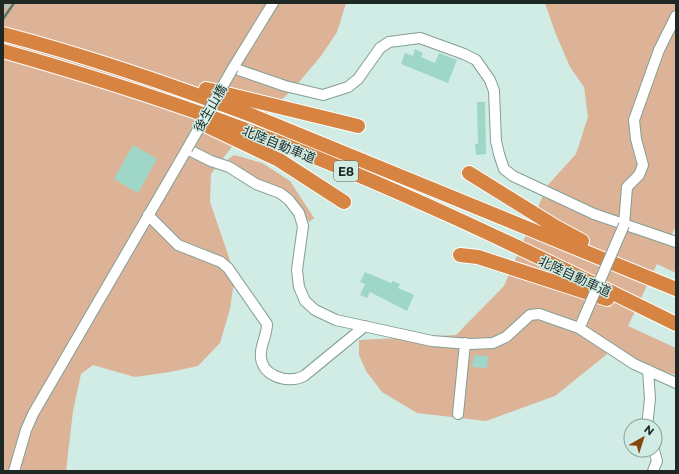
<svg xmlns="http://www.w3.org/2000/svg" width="679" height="474" font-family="Montserrat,'Noto Sans JP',sans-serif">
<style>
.green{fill:#dcb397}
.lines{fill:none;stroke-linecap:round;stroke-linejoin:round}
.stream{stroke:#517c70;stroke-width:2.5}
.building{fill:#9ed7c8}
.minor-tunnel{stroke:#acc5be;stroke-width:10;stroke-dasharray:10 5;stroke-linecap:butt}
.minor-casing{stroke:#839e96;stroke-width:12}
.highway-casing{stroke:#fff;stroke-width:16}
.minor{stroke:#fff;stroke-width:10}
.highway{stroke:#d78443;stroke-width:14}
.minor-bridge-casing{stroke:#839e96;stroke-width:12;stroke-linecap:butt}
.minor-bridge{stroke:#fff;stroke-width:10}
.labels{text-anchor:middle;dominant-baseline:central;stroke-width:3;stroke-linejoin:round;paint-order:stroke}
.shield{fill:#d0ece4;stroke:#53645f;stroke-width:1}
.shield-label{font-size:12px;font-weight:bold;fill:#1e2926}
.street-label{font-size:13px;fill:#1e2926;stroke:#d0ece4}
</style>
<rect width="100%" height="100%" fill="#d0ece4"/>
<path class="green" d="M 3,3 L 346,3 L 337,32 L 321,56 L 294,88 L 258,122 L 241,135 L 211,174 L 210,202 L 235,275 L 230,309 L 220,343 L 198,366 L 170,372 L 135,377 L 93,365 L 81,374 L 73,411 L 66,471 L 3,471 Z
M 545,3 L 676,3 L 676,226 L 667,244 L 676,248 L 676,273 L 657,264 L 628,326 L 676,348 L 676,375 L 656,369 L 613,346 L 606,355 L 555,396 L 486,421 L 417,413 L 382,392 L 366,371 L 359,355 L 359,340 L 456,335 L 504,286 L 547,186 L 576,154 L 588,117 L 584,87 L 570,67 L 555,32 Z
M 234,155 L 262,163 L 290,181 L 314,218 L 309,222 L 295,201 L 232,164 L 228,159 Z"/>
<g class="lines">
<path class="stream" d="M 3,19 L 14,3"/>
</g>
<path class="building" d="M 415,49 L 423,53 L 421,57 L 435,63 L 439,53 L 457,60 L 448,83 L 401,64 L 405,53 L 413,56 Z
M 477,102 L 485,102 L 486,154 L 476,155 L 475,144 L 478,144 Z
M 133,145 L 157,159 L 138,193 L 114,179 Z
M 365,272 L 391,283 L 393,281 L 400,284 L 398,288 L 414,295 L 407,311 L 370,292 L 367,298 L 360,295 L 365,284 L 360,282 Z
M 474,355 L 488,356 L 487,368 L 472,367 Z"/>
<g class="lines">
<path class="minor-tunnel" d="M 3,6 L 5,3"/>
<defs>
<path id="minor" d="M 273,3 L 233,68 L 285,86 L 323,95 L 348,87 L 358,79 L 380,48 L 389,42 L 420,38 L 464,54 L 476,60 L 490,80 L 494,91 L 496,141 L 499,154 L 504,169 L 513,176 L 594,214 L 676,242
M 148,215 L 178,245 L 221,262 L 228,268 L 267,324 C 267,334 262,342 261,352 C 258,375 287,385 304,376 L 365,326
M 624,225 L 627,187 L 639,175 L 643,165 L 636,139 L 634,120 L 659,50 L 676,16
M 458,414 L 465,343
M 647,426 L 650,399 L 648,370
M 14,471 L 26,430 L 33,414 L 187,149 L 211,161 L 229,167 L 256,184 L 280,193 L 289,200 L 299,213 L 303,226 L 297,270 L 299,287 L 305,301 L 315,310 L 336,320 L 432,341 L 469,344 L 493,343 L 506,337 L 530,315 L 539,314 L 579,328 L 634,364 L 676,383
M 653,471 L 657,461 L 654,450"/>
<path id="highway" d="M 3,34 C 87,56 169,84 251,115 L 676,289
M 3,51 C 77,72 150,95 222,121 C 378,178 528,251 676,324
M 206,89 L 358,126
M 203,124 L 279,160 L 344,202
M 469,173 L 556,227 L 582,241
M 460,255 L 478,257 L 607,299"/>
</defs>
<use href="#minor" class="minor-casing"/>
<use href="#highway" class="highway-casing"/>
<use href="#minor" class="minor"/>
<use href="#highway" class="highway"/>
<defs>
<path id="minor-bridge" d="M 187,149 L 233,68
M 582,322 L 624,225"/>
</defs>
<use href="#minor-bridge" class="minor-bridge-casing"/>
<use href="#minor-bridge" class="minor-bridge"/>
</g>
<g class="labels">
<rect class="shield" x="334" y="161" width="24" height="20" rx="3"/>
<g class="shield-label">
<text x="346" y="171">E8</text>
</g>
<g class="street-label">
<text transform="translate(210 108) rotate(-60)">後生山橋</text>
<text transform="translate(279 144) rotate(22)">北陸自動車道</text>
<text transform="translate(575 276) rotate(25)">北陸自動車道</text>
</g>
</g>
<rect width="679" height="474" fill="none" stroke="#1e2926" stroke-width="8"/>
<g transform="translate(643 438) rotate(39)"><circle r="19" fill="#d0ece4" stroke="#899e98"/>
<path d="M0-3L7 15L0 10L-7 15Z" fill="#86470b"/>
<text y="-6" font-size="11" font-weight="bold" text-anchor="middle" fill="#1e2926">N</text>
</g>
</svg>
